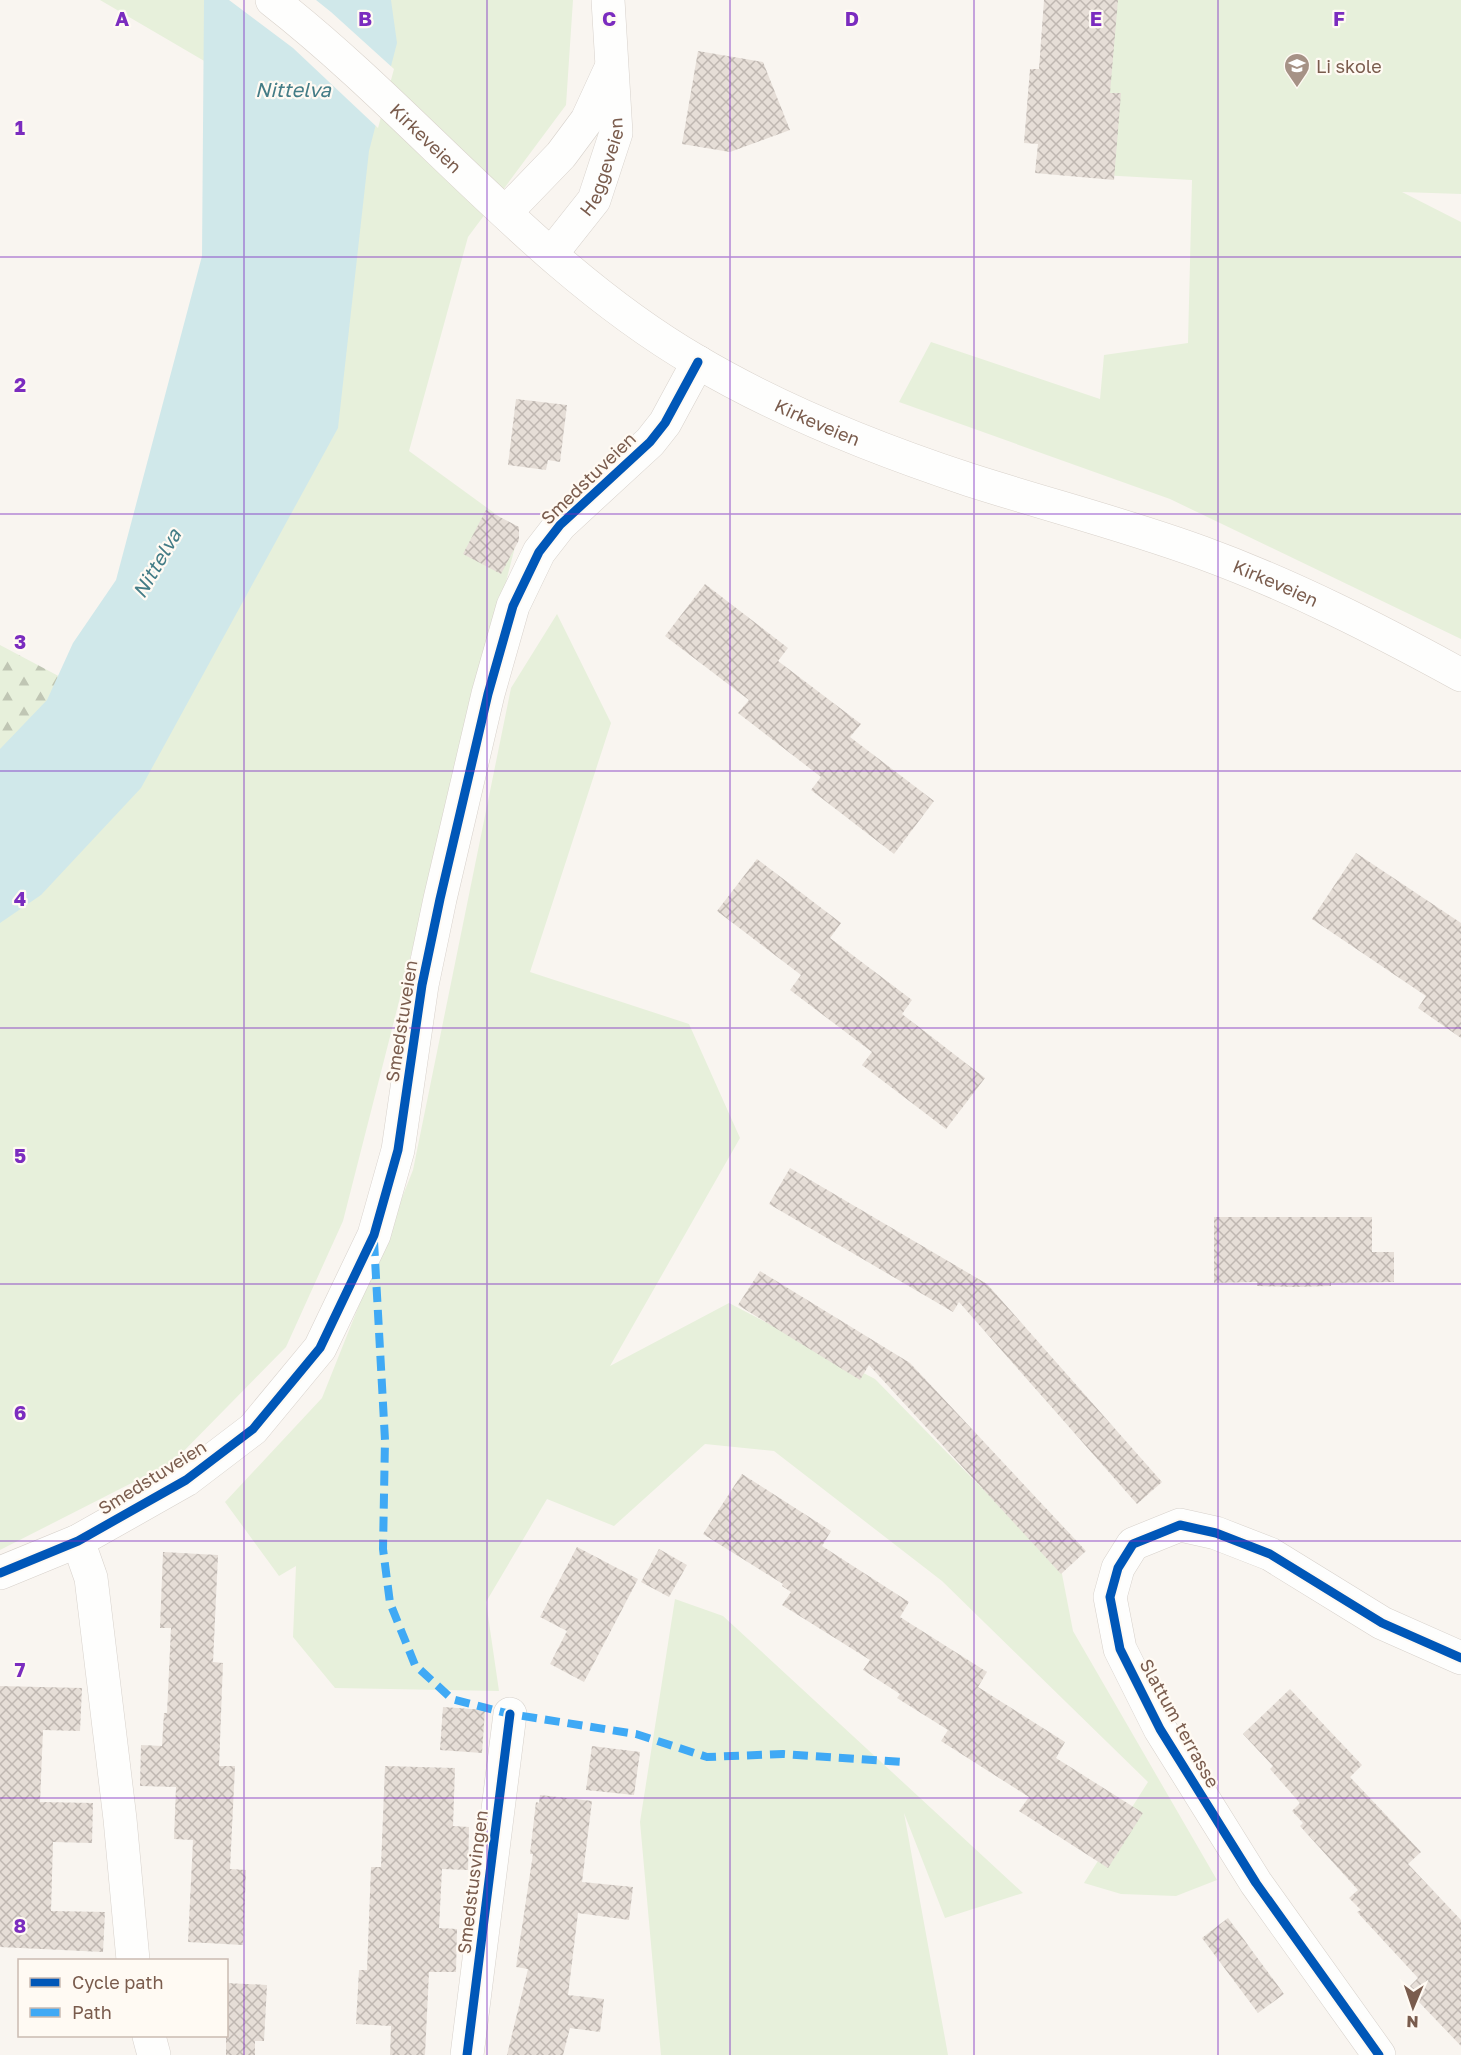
<svg xmlns="http://www.w3.org/2000/svg" width="1461" height="2055" font-family="'Golos Text',sans-serif">
<style>
.grass{fill:#e7f0db}
.forest{fill:url(#forest-firs)}
.water{fill:#d0e8ea}
.pier{fill:#f9f5f0}
.building{fill:url(#building-cross-hatch)}
.lines{fill:none;stroke-linecap:round;stroke-linejoin:round}
.minor-casing{stroke:#d7d1cb;stroke-width:34}
.secondary-casing{stroke:#d9d2cb;stroke-width:34}
.minor{stroke:#fefefd;stroke-width:33}
.secondary{stroke:#fefefd;stroke-width:33}
.quiet{stroke:#3fa9f5;stroke-width:8;stroke-dasharray:15 8;stroke-linecap:butt}
.cycleway-casing{stroke:#fffaf3;stroke-width:13}
.cycleway{stroke:#0057b8;stroke-width:9}
.grid{fill:none;stroke:#7b2cbf;stroke-width:1.5;stroke-opacity:0.55}
.labels{text-anchor:middle;dominant-baseline:central;stroke-width:4.5;stroke-linejoin:round;paint-order:stroke}
.poi-label{font-size:18px;fill:#7a5c4d;stroke:#fffaf3;text-anchor:start}
.street-label{font-size:18px;fill:#7a5c4d;stroke:#fffaf3}
.water-label{font-size:20px;font-style:italic;fill:#437c86;stroke:#fffaf3}
.grid-label{font-size:20px;text-anchor:middle;font-weight:bold;fill:#7b2cbf;stroke:#fffaf3;stroke-width:4.5;stroke-linejoin:round;paint-order:stroke}
</style>
<defs>
<pattern id="forest-firs" width="22" height="20" patternUnits="userSpaceOnUse" patternTransform="scale(1.5)"><rect width="22" height="20" fill="#e7f0db"/><path d="M5 1l3.5 6h-7zM16 11l3.5 6h-7z" fill="#c0c6b4"/></pattern>
<pattern id="building-cross-hatch" width="8" height="8" patternUnits="userSpaceOnUse" patternTransform="scale(1.5)"><rect width="8" height="8" fill="#e6ded7"/><path d="M0 0l8 8M0 8l8-8" fill="none" stroke="#bfb7b1"/></pattern>
</defs>
<rect width="100%" height="100%" fill="#f9f5f0"/>
<path class="grass" d="M 100,0 L 573,0 L 566,105 L 468,237 L 409,451 L 519,531 L 343,1221 L 286,1347 L 173,1462 L 0,1550 L 0,775 L 83,689 L 266,97 Z
M 1089,0 L 1461,0 L 1461,194 L 1402,192 L 1461,222 L 1461,639 L 1170,499 L 899,402 L 931,342 L 1100,399 L 1104,355 L 1188,343 L 1192,180 L 1082,174 Z
M 557,614 L 611,723 L 530,972 L 689,1024 L 740,1138 L 610,1366 L 729,1303 L 875,1379 L 1061,1569 L 1073,1631 L 1217,1880 L 1176,1896 L 1121,1894 L 1084,1883 L 1148,1782 L 942,1581 L 774,1451 L 705,1444 L 614,1526 L 547,1499 L 486,1602 L 499,1691 L 335,1688 L 293,1637 L 296,1566 L 279,1576 L 225,1502 L 322,1398 L 413,1170 L 511,688 Z
M 675,1599 L 723,1616 L 1023,1893 L 945,1918 L 904,1813 L 948,2055 L 661,2055 L 640,1822 Z"/>
<path class="forest" d="M 0,645 L 83,689 L 0,775 Z"/>
<path class="water" d="M 204,0 L 391,0 L 397,43 L 369,151 L 338,428 L 141,788 L 41,895 L 0,923 L 0,749 L 47,700 L 73,643 L 116,580 L 202,256 Z"/>
<path class="pier" d="M 229,0 L 316,0 L 331,12 L 394,69 L 378,128 L 293,48 Z"/>
<path class="building" d="M 1044,0 L 1118,0 L 1110,93 L 1121,93 L 1114,180 L 1035,173 L 1038,144 L 1024,143 L 1030,69 L 1039,69 Z
M 698,51 L 763,62 L 790,130 L 730,152 L 682,144 Z
M 516,399 L 567,405 L 560,462 L 548,460 L 546,470 L 508,465 Z
M 486,510 L 519,527 L 519,540 L 501,574 L 463,554 Z
M 705,584 L 788,648 L 778,661 L 861,724 L 850,737 L 934,801 L 894,854 L 811,790 L 821,777 L 738,713 L 749,700 L 665,636 Z
M 1356,853 L 1461,923 L 1461,1038 L 1418,1008 L 1426,996 L 1312,919 Z
M 757,859 L 841,923 L 830,938 L 912,1000 L 902,1014 L 985,1078 L 946,1129 L 862,1065 L 872,1052 L 790,990 L 801,975 L 717,911 Z
M 790,1168 L 987,1284 L 1162,1482 L 1137,1504 L 959,1302 L 953,1312 L 769,1204 Z
M 1214,1217 L 1372,1217 L 1372,1252 L 1394,1252 L 1394,1282 L 1331,1283 L 1331,1286 L 1293,1287 L 1257,1286 L 1257,1282 L 1214,1283 Z
M 760,1271 L 910,1363 L 1086,1551 L 1061,1574 L 869,1365 L 860,1380 L 738,1305 Z
M 742,1474 L 831,1531 L 822,1546 L 909,1602 L 900,1617 L 987,1672 L 978,1687 L 1065,1742 L 1056,1758 L 1143,1813 L 1108,1868 L 1019,1811 L 1029,1797 L 941,1741 L 948,1730 L 897,1698 L 900,1694 L 863,1670 L 870,1660 L 782,1605 L 791,1592 L 782,1586 L 783,1584 L 703,1534 Z
M 577,1547 L 638,1579 L 584,1682 L 550,1664 L 567,1631 L 540,1617 Z
M 659,1549 L 687,1565 L 669,1597 L 641,1582 Z
M 163,1552 L 218,1555 L 213,1662 L 223,1663 L 219,1766 L 235,1766 L 230,1869 L 246,1870 L 243,1945 L 188,1942 L 193,1840 L 174,1839 L 176,1787 L 140,1786 L 141,1745 L 162,1746 L 164,1713 L 167,1713 L 171,1628 L 160,1628 Z
M 0,1686 L 82,1688 L 80,1731 L 43,1730 L 40,1802 L 93,1803 L 92,1843 L 53,1842 L 51,1911 L 105,1912 L 103,1952 L 0,1947 Z
M 1290,1689 L 1362,1765 L 1350,1777 L 1421,1852 L 1408,1864 L 1461,1920 L 1461,2046 L 1417,2000 L 1420,1997 L 1410,1986 L 1418,1978 L 1357,1912 L 1361,1910 L 1349,1898 L 1358,1890 L 1300,1826 L 1303,1823 L 1292,1811 L 1300,1803 L 1270,1769 L 1273,1766 L 1243,1734 Z
M 443,1707 L 485,1710 L 482,1753 L 440,1750 Z
M 592,1746 L 640,1752 L 634,1795 L 586,1790 Z
M 385,1766 L 455,1768 L 453,1826 L 469,1827 L 468,1870 L 442,1869 L 439,1928 L 457,1929 L 456,1972 L 429,1972 L 425,2055 L 390,2055 L 391,2026 L 356,2024 L 359,1970 L 367,1970 L 371,1867 L 381,1867 Z
M 540,1795 L 592,1801 L 582,1882 L 633,1887 L 629,1920 L 578,1913 L 568,1995 L 604,1999 L 600,2032 L 570,2028 L 563,2055 L 507,2055 L 528,1969 L 516,1967 L 533,1854 L 530,1854 L 536,1802 L 539,1803 Z
M 1228,1918 L 1284,1994 L 1258,2013 L 1202,1938 Z
M 226,1983 L 267,1985 L 264,2041 L 255,2041 L 255,2055 L 226,2055 Z"/>
<g class="lines">
<defs>
<g id="minor">
<path d="M 506,212 L 561,155 L 587,120 L 610,70"/>
<path id="s1" d="M 552,253 L 594,200 L 616,133 L 608,0"/>
<path d="M 78,1541 L 91,1578 L 120,1819 L 133,1960"/>
<path d="M 0,1573 L 78,1541 L 186,1480 L 253,1429 L 320,1348 L 374,1235 L 398,1150 L 422,985 L 440,899 L 488,694 L 513,606 L 539,552 L 560,525 L 650,442 L 665,423 L 698,362"/>
<path d="M 149,2036 L 154,2055"/>
<path d="M 467,2055 L 510,1714"/>
<path d="M 1379,2055 L 1256,1883 L 1160,1729 L 1120,1649 L 1110,1597 L 1118,1568 L 1133,1544 L 1180,1525 L 1216,1533 L 1270,1554 L 1382,1623 L 1461,1658"/>
</g>
<g id="secondary">
<path id="s2" d="M 272,0 C 418,114 535,267 696,361 C 782,412 876,449 970,480 C 1048,505 1127,525 1203,553 C 1293,586 1377,629 1461,675"/>
</g>
</defs>
<use href="#minor" class="minor-casing"/>
<use href="#secondary" class="secondary-casing"/>
<use href="#minor" class="minor"/>
<use href="#secondary" class="secondary"/>
<path class="quiet" d="M 374,1241 L 385,1440 L 383,1549 L 390,1603 L 415,1665 L 452,1699 L 510,1714 L 636,1734 L 707,1757 L 783,1754 L 903,1762"/>
<defs>
<path id="cycleway" d="M 0,1573 L 78,1541 L 186,1480 L 253,1429 L 320,1348 L 374,1235 L 398,1150 L 422,985 L 440,899 L 488,694 L 513,606 L 539,552 L 560,525 L 650,442 L 665,423 L 698,362
M 467,2055 L 510,1714
M 1379,2055 L 1256,1883 L 1160,1729 L 1120,1649 L 1110,1597 L 1118,1568 L 1133,1544 L 1180,1525 L 1216,1533 L 1270,1554 L 1382,1623 L 1461,1658"/>
</defs>
<use href="#cycleway" class="cycleway-casing"/>
<use href="#cycleway" class="cycleway"/>
</g>
<path class="grid" d="M 244,0 L 244,2055M 487,0 L 487,2055M 730,0 L 730,2055M 974,0 L 974,2055M 1218,0 L 1218,2055M 0,257 L 1461,257M 0,514 L 1461,514M 0,771 L 1461,771M 0,1028 L 1461,1028M 0,1284 L 1461,1284M 0,1541 L 1461,1541M 0,1798 L 1461,1798"/>
<defs>
<symbol id="school-pin" viewBox="-11 -11 22 30"><path d="M0 17L-7.5 6A9.5 9.5 0 1 1 7.5 6Z" fill="#a69286" stroke="#fffaf3"/><path d="M0-5L7-2L0 1L-7-2ZM-4 1L0 2.5L4 1V4Q0 6-4 4Z" fill="#fff"/></symbol>
</defs>
<g fill-rule="evenodd">
<use href="#school-pin" x="1282" y="51" width="30" height="40"/>
</g>
<g class="labels">
<g class="poi-label">
<text x="1316" y="66">Li skole</text>
</g>
<g class="street-label">
<text stroke="none"><textPath href="#s2" startOffset="207">Kirkeveien</textPath></text>
<text stroke="none"><textPath href="#s1" startOffset="102">Heggeveien</textPath></text>
<text stroke="none"><textPath href="#s2" startOffset="694">Kirkeveien</textPath></text>
<text transform="translate(588 478) rotate(-44)">Smedstuveien</text>
<text stroke="none"><textPath href="#s2" startOffset="1180">Kirkeveien</textPath></text>
<text transform="translate(401 1021) rotate(-81)">Smedstuveien</text>
<text transform="translate(152 1477) rotate(-32)">Smedstuveien</text>
<text transform="translate(1180 1723) rotate(61)">Slattum terrasse</text>
<text transform="translate(472 1882) rotate(-83)">Smedstusvingen</text>
</g>
<g class="water-label">
<text x="293" y="89">Nittelva</text>
<text transform="translate(156 563) rotate(-60)">Nittelva</text>
</g>
</g>
<g class="grid-label">
<text x="122" y="26">A</text>
<text x="365" y="26">B</text>
<text x="609" y="26">C</text>
<text x="852" y="26">D</text>
<text x="1096" y="26">E</text>
<text x="1339" y="26">F</text>
<text x="20" y="135">1</text>
<text x="20" y="392">2</text>
<text x="20" y="649">3</text>
<text x="20" y="906">4</text>
<text x="20" y="1163">5</text>
<text x="20" y="1420">6</text>
<text x="20" y="1677">7</text>
<text x="20" y="1933">8</text>
</g>
<rect x="18" y="1959" width="210" height="78" fill="#fffaf3" stroke="#cabbb1" stroke-width="1.5"/>
<rect x="30" y="1978" width="30" height="9" fill="#0057b8" stroke="#cabbb1" stroke-width="1.5"/>
<text x="72" y="1989" font-size="18" fill="#7a5c4d">Cycle path</text>
<rect x="30" y="2008" width="30" height="9" fill="#3fa9f5" stroke="#cabbb1" stroke-width="1.5"/>
<text x="72" y="2019" font-size="18" fill="#7a5c4d">Path</text>
<g transform="translate(1413 2007) rotate(182)" stroke="#fffaf3" stroke-width="4.5" paint-order="stroke">
<path d="M0-4.5L10 22L0 15L-10 22Z" fill="#7a5c4d"/>
<text y="-9" font-size="16" font-weight="bold" text-anchor="middle" fill="#7a5c4d">N</text>
</g>
</svg>
